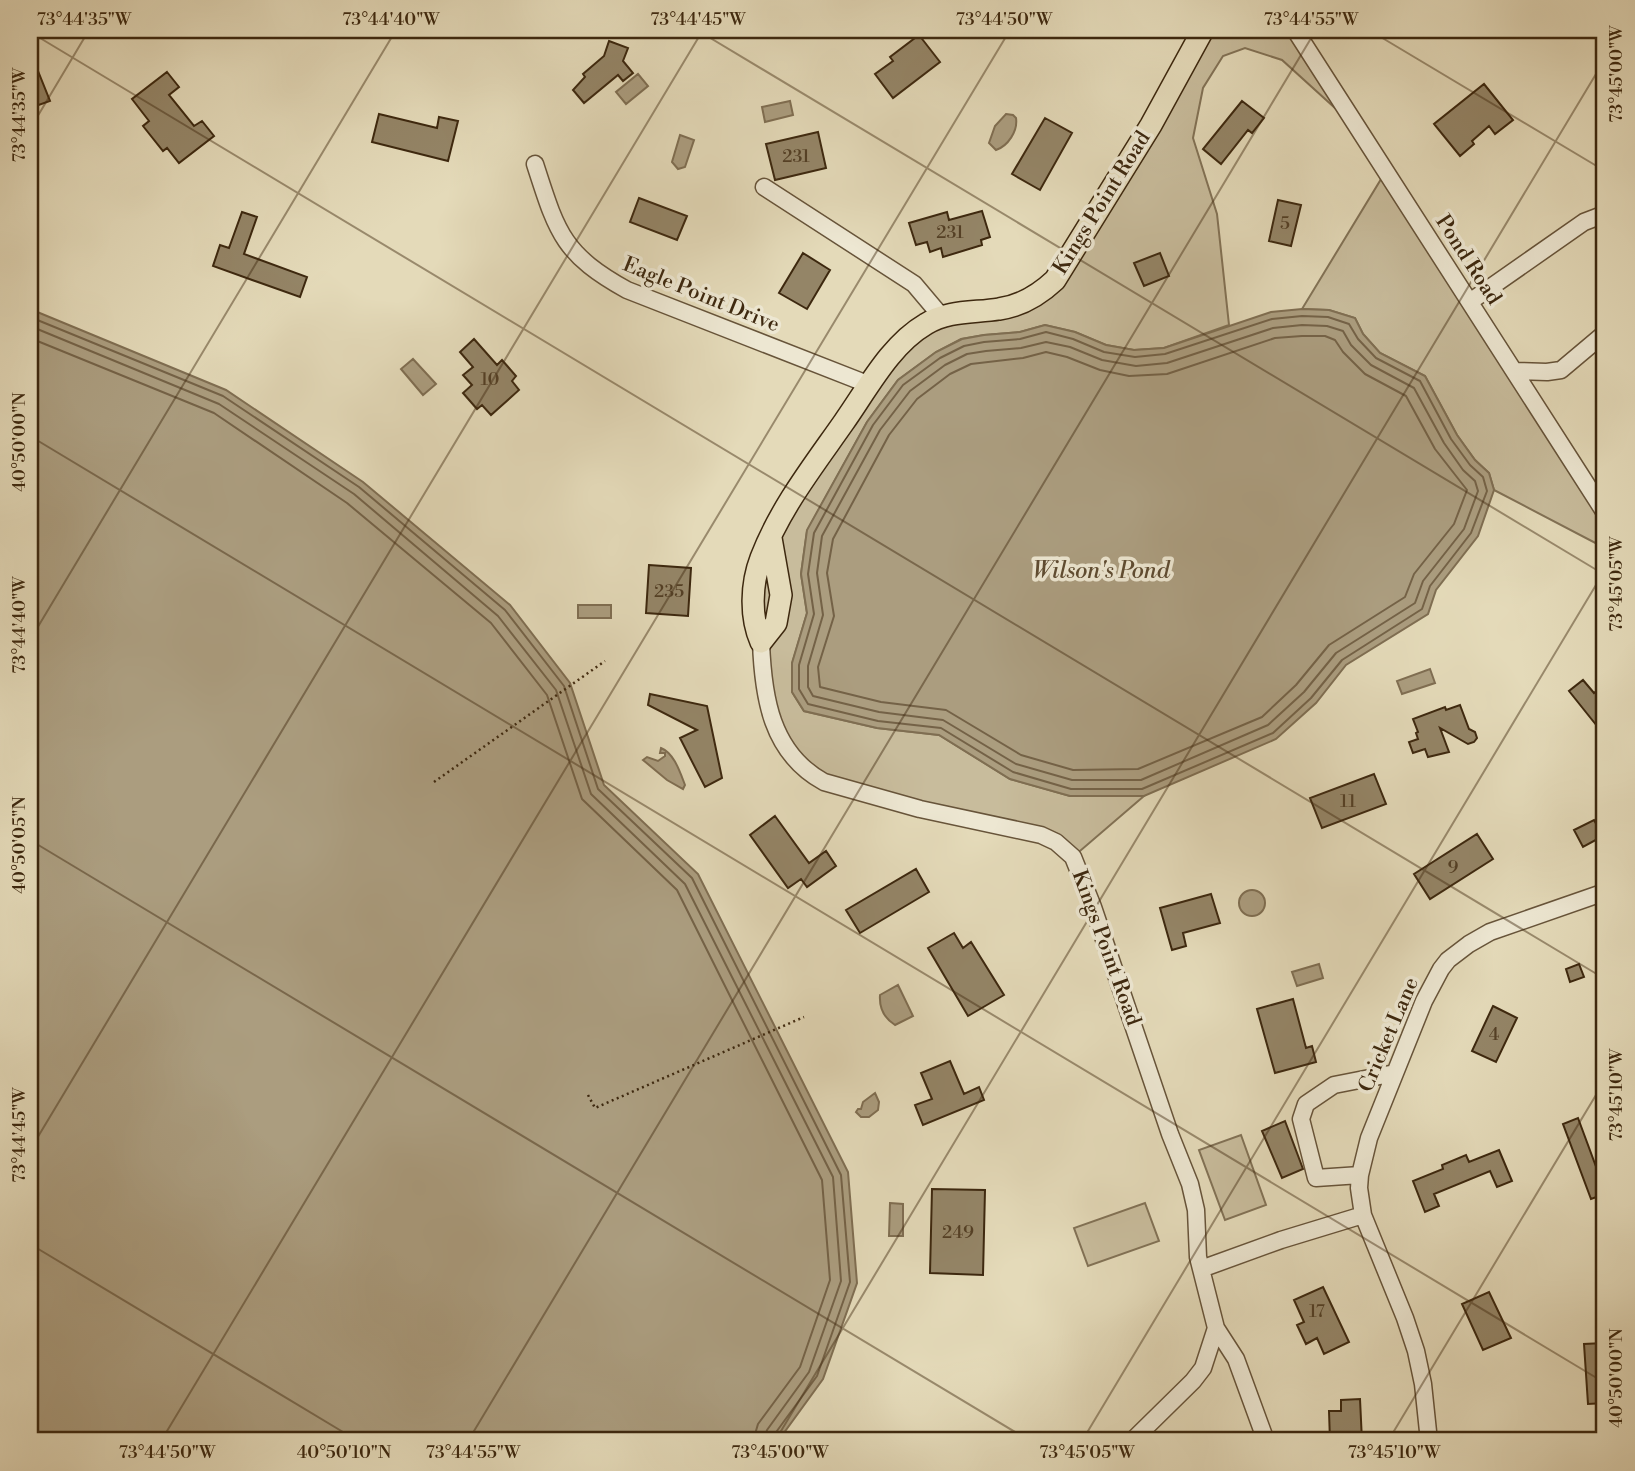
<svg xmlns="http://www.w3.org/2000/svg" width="1635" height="1471" font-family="'Libre Bodoni',serif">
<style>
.green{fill:#c8bc9c;stroke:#827256;stroke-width:2}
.water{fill:#ab9d7f;stroke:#7f6e52;stroke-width:2}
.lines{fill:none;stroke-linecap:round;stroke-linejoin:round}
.shore{stroke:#746247;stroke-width:2}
.building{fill:#948567;stroke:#3d280f;stroke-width:2}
.minor-casing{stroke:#67543a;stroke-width:19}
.major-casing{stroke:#3d280f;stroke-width:24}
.path{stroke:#3d280f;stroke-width:2.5;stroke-dasharray:2 3.5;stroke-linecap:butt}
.minor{stroke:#ede7d2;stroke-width:16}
.major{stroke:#e4dab9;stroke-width:21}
.ticks{fill:none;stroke:#3d280f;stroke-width:2;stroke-opacity:0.45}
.labels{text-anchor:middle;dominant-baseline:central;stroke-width:7;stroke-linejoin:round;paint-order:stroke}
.number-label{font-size:18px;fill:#533f25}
.street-label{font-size:21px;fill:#3d280f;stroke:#ede7d2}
.water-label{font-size:23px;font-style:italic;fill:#5e4b31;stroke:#ede7d2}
.neatline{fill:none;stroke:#3d280f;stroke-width:2.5}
.ticks-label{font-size:18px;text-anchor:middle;fill:#3d280f}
</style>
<rect width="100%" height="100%" fill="#e4dab9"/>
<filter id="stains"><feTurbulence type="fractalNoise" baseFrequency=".00286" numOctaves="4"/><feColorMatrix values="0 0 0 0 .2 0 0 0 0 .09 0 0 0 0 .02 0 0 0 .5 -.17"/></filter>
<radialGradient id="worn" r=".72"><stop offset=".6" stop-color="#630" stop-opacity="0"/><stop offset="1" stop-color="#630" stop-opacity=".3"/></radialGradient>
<path class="green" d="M 1203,30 L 1295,30 L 1357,128 L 1282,60 L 1245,48 L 1223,56 L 1203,88 L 1193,138 L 1217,214 L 1229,325 L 1164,348 L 1134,350 L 1106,345 L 1075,332 L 1045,325 L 1020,332 L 984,335 L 961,339 L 936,352 L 898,380 L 867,422 L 807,531 L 801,574 L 807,613 L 792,664 L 792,692 L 804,711 L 877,728 L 939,735 L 1010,779 L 1070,796 L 1144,796 L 1073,857 L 1056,842 L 824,782 L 781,742 L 753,594 L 771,538 L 925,324 L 1043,291 Z
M 1386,171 L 1605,513 L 1605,548 L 1494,490 L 1489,473 L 1475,460 L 1457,435 L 1425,376 L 1380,353 L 1363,334 L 1355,318 L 1329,310 L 1302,309 Z
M 1241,1135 L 1266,1205 L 1225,1220 L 1199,1150 Z
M 1145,1203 L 1159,1241 L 1088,1266 L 1074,1228 Z"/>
<path class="water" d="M 638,74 L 648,86 L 626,104 L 616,92 Z
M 790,101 L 793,115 L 765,122 L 762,107 Z
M 1006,114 L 1013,115 L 1016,118 C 1018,131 1008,146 996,150 L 989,143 L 995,126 Z
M 680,135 L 694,140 L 685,167 L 678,169 L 672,162 Z
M 30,309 L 226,390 L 363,482 L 510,605 L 570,683 L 604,785 L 698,874 L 848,1172 L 857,1283 L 823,1379 L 778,1441 L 30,1441 Z
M 1302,309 L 1329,310 L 1355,318 L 1363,334 L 1380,353 L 1425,376 L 1457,435 L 1475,460 L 1489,473 L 1494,490 L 1478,536 L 1436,590 L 1428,614 L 1346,665 L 1316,703 L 1276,739 L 1144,796 L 1070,796 L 1010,779 L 939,735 L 877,728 L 804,711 L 792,692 L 792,663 L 807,613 L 801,574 L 807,530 L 867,422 L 898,380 L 936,352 L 962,339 L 984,335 L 1020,332 L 1045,325 L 1075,332 L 1106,345 L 1134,350 L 1164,348 L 1271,312 Z
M 413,359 L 436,384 L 423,395 L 401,369 Z
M 578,605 L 611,605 L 611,618 L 578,618 Z
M 1430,669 L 1435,683 L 1402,694 L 1397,681 Z
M 661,748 C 674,753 680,772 685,785 L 683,789 L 667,780 L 643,760 L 647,757 L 658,761 L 665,756 L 665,753 L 660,753 Z
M1239 903a13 13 0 1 1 26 0a13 13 0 1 1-26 0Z
M 1319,964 L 1323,978 L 1297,986 L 1292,972 Z
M 898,985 L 913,1016 L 895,1025 C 884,1018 879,1009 880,995 Z
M 875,1093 L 879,1102 L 878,1110 L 869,1117 L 861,1117 L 856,1112 L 858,1109 L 861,1109 L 863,1102 Z
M 890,1203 L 903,1204 L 903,1236 L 889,1236 Z"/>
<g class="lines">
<path class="shore" d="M 1302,316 L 1328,317 L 1349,324 L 1358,339 L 1376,358 L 1420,381 L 1451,439 L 1470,465 L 1483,477 L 1487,491 L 1471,533 L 1430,586 L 1422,609 L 1342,660 L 1311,698 L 1273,733 L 1142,789 L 1071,789 L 1013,772 L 941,728 L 878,721 L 808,704 L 799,689 L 799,665 L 814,614 L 808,574 L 814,533 L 873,425 L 903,385 L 940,358 L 964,346 L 984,342 L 1020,339 L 1046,332 L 1073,339 L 1104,352 L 1135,357 L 1165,354 L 1272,319 Z
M 30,317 L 223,396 L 359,487 L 505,610 L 564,686 L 598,789 L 692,878 L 841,1175 L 850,1282 L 817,1376 L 774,1435 L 773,1441
M 1302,325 L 1327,326 L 1343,331 L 1351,345 L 1371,365 L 1414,388 L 1444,443 L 1463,470 L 1475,481 L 1478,491 L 1464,529 L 1423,581 L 1415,603 L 1336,653 L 1304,692 L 1268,725 L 1141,780 L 1072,780 L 1016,764 L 943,720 L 879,712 L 813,696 L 808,687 L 808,666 L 823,615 L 817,573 L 822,536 L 880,430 L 910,391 L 945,365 L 967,354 L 986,351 L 1021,348 L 1046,342 L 1070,347 L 1102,360 L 1136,366 L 1167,363 L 1273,328 Z
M 30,326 L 219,404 L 354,494 L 498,616 L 556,690 L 591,794 L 685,884 L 833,1177 L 841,1281 L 809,1372 L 767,1430 L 764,1441
M 1302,336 L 1325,336 L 1335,340 L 1343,352 L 1365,374 L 1406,396 L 1435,449 L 1467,490 L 1454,524 L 1414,574 L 1405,597 L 1329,645 L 1296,685 L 1262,717 L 1138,769 L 1073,770 L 1021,755 L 946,710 L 881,702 L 820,687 L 818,667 L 834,616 L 827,573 L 833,539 L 889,435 L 917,399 L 950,374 L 971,364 L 1023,358 L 1046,352 L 1067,357 L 1100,370 L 1129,376 L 1167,374 L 1275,338 Z
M 30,338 L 214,413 L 347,503 L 491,623 L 547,695 L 582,799 L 677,890 L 822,1180 L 830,1280 L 800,1367 L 758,1424 L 753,1441"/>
</g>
<path class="building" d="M 919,35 L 940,62 L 893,98 L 875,74 L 893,61 L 890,57 Z
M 609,41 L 628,48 L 623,61 L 633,73 L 623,81 L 618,75 L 584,103 L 573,90 L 585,77 L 583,74 L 604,56 Z
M 30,51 L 50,101 L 30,108 Z
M 167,72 L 179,87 L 169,95 L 194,126 L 202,121 L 214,136 L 179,163 L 167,148 L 163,151 L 143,126 L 149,121 L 132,99 Z
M 1484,84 L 1513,120 L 1495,134 L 1489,126 L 1472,141 L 1474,144 L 1460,156 L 1434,124 Z
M 1242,101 L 1264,118 L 1252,133 L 1248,130 L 1221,164 L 1203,149 Z
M 379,114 L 437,128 L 439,117 L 458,121 L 448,161 L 372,142 Z
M 1045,118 L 1072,133 L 1040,190 L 1012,174 Z
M 818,132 L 826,168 L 775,180 L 766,144 Z
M 639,198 L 687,216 L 677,240 L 630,222 Z
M 1278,200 L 1301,205 L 1291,246 L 1269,241 Z
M 982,211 L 990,237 L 981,240 L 982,245 L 943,257 L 941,248 L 930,252 L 927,242 L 916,245 L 909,223 L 947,212 L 949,220 Z
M 242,212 L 257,217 L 244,254 L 307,277 L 300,297 L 213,266 L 220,245 L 229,248 Z
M 803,253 L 830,270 L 807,309 L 779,293 Z
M 1160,253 L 1169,276 L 1144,286 L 1134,263 Z
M 474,339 L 497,365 L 502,360 L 516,376 L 512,381 L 519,390 L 491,415 L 482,405 L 477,409 L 463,393 L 472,385 L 463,375 L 473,367 L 460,352 Z
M 649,565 L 691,568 L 688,616 L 646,613 Z
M 1583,680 L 1594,693 L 1605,684 L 1605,736 L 1569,691 Z
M 650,694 L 707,706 L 722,778 L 705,787 L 680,738 L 697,730 L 648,705 Z
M 1460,705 L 1469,729 L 1475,732 L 1477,738 L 1474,742 L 1468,744 L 1440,728 L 1449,752 L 1428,757 L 1425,749 L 1413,753 L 1409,742 L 1418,739 L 1416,733 L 1418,732 L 1413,719 L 1445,707 L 1446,710 Z
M 1374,774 L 1386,804 L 1322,828 L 1310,798 Z
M 775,816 L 809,863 L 826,851 L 836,866 L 807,887 L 801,879 L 788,888 L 750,835 Z
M 1594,820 L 1603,836 L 1583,847 L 1574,830 Z
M 1477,834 L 1493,859 L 1430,899 L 1414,874 Z
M 916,869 L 929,892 L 860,933 L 846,910 Z
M 1211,894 L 1220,923 L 1183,933 L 1186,946 L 1172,950 L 1160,908 Z
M 954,933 L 963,948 L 971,942 L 1004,995 L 968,1016 L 928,948 Z
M 1579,964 L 1584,977 L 1570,982 L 1566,969 Z
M 1293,999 L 1306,1048 L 1312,1046 L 1316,1062 L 1275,1073 L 1257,1009 Z
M 1493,1006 L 1517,1018 L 1496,1062 L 1472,1051 Z
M 950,1061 L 964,1094 L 979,1087 L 984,1100 L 923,1125 L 915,1105 L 932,1099 L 921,1073 Z
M 1578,1118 L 1605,1191 L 1605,1194 L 1591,1199 L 1563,1124 Z
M 1285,1121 L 1303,1169 L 1282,1178 L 1262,1131 Z
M 1499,1150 L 1512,1181 L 1497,1187 L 1490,1171 L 1434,1194 L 1439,1206 L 1425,1212 L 1413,1181 L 1443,1169 L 1442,1165 L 1466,1155 L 1469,1162 Z
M 932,1189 L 985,1190 L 983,1275 L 930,1273 Z
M 1323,1287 L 1349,1342 L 1324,1354 L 1317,1338 L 1306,1344 L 1297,1325 L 1304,1322 L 1294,1300 Z
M 1489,1292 L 1511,1338 L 1483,1350 L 1462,1304 Z
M 1604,1343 L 1605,1403 L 1588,1404 L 1584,1344 Z
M 1360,1399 L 1362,1441 L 1330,1441 L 1329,1411 L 1341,1411 L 1341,1400 Z"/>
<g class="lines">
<defs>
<path id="minor" d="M 1295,30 L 1605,513
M 535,164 C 557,232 562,254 627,290 L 870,385
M 764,187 L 914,284 L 941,316
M 1471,301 L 1584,222 L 1605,214
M 1515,371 L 1547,372 L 1561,370 L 1605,333
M 761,642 C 763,697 771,753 824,782 L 920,809 L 1041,835 L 1056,842 L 1073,857 L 1093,907 L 1170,1134 L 1190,1184 L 1196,1210 L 1198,1257 L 1216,1328 L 1236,1359 L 1266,1441
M 1360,1175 L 1316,1178 L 1301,1119 L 1306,1104 L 1334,1085 L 1395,1073
M 1201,1269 L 1281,1240 L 1363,1215
M 1132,1441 L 1193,1381 L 1203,1368 L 1216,1328
M 1429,1441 L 1423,1384 L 1416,1351 L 1405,1318 L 1363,1215 L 1359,1188 L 1360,1175 L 1369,1138 L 1424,1001 L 1441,969 L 1448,960 L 1469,944 L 1490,932 L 1605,892"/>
<path id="major" d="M 771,538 L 781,595 L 776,623 L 761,642 C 750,617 751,584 761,558 C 780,508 814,465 844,422 C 868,388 890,345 926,324 C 948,310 975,313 999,309 C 1021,306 1039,295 1055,280 L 1151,125 L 1203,30"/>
</defs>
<use href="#minor" class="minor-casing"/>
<use href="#major" class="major-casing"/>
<path class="path" d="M 434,782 L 605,661
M 588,1095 L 595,1108 L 804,1017"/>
<use href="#minor" class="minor"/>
<use href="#major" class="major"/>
</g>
<path class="ticks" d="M 697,30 L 1605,575M 1369,30 L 1605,171M 30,32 L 1605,979M 30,129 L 89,30M 30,436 L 1605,1383M 30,640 L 396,30M 30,840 L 1030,1441M 30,1150 L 703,30M 30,1244 L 358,1441M 161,1441 L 1010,30M 468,1441 L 1316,30M 775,1441 L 1605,59M 1082,1441 L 1605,570M 1388,1441 L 1605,1080"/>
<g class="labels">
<g class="number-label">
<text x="796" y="156">231</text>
<text x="1285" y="223">5</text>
<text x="950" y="232">231</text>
<text x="490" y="379">10</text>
<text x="669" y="591">235</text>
<text x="1348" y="801">11</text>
<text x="1453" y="867">9</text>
<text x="1494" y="1034">4</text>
<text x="958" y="1232">249</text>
<text x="1317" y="1311">17</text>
</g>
<g class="street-label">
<text transform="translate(1102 203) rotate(-58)">Kings Point Road</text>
<text transform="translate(1468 260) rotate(57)">Pond Road</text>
<text transform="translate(701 295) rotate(22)">Eagle Point Drive</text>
<text transform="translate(1106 948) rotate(70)">Kings Point Road</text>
<text transform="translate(1389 1035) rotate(-67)">Cricket Lane</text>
</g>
<g class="water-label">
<text x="1101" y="571">Wilson's Pond</text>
</g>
</g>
<rect width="1635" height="1471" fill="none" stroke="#e4dab9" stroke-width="77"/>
<rect x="38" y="38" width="1558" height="1394" class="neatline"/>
<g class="ticks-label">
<text x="84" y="25">73°44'35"W</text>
<text x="391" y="25">73°44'40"W</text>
<text x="698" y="25">73°44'45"W</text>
<text x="1004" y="25">73°44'50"W</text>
<text x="1311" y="25">73°44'55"W</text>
<text transform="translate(1616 74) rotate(-90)" y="6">73°45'00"W</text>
<text transform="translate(19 115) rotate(-90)" y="6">73°44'35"W</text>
<text transform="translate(19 442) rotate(-90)" y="6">40°50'00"N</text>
<text transform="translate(1616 584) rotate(-90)" y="6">73°45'05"W</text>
<text transform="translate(19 625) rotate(-90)" y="6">73°44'40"W</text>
<text transform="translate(19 845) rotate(-90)" y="6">40°50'05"N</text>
<text transform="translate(1616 1095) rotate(-90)" y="6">73°45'10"W</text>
<text transform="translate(19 1135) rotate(-90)" y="6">73°44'45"W</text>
<text transform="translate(1616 1378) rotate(-90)" y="6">40°50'00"N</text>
<text x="167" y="1458">73°44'50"W</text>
<text x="344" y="1458">40°50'10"N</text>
<text x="473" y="1458">73°44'55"W</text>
<text x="780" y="1458">73°45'00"W</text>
<text x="1087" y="1458">73°45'05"W</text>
<text x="1394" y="1458">73°45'10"W</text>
</g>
<rect width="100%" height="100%" filter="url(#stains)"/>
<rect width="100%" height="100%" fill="url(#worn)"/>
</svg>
